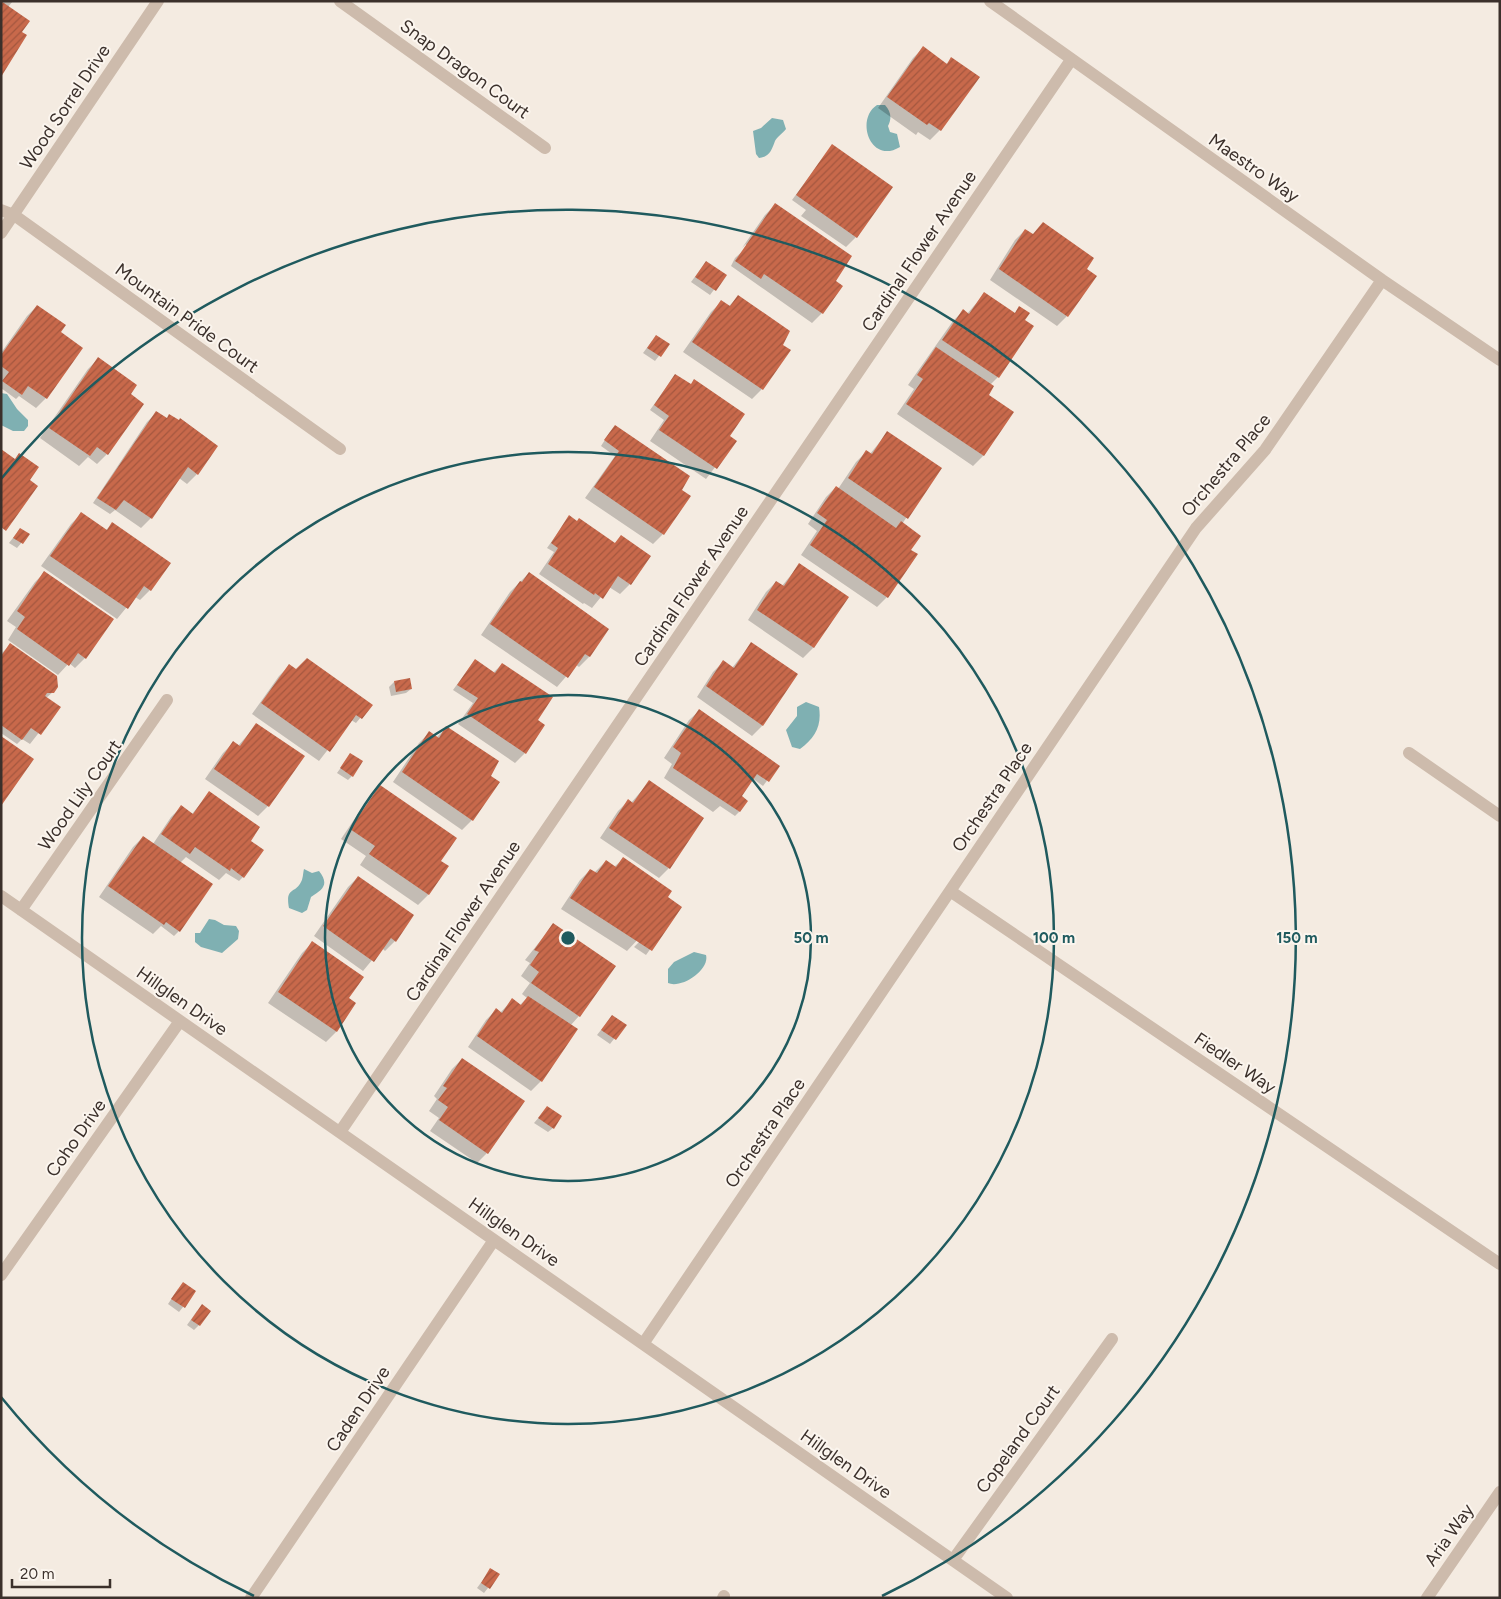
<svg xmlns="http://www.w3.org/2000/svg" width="1501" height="1599" font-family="Figtree,sans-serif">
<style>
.water{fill:#7fb0b2}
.shadow{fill:#0003}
.building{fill:url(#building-hatch)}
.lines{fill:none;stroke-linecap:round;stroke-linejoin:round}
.minor{stroke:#cdbbac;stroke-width:12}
.ring{fill:none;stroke:#1f5a5e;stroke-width:2.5}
.labels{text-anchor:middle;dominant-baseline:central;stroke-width:4;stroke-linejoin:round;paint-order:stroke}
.street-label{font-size:18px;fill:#3b302b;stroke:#fbf5ee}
.centre{fill:#1f5a5e;stroke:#fbf5ee;stroke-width:2.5}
.ring-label{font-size:15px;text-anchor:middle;font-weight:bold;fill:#1f5a5e;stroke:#fbf5ee;stroke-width:4;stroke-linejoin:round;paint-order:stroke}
</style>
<defs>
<pattern id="building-hatch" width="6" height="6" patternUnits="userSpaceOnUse" patternTransform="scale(1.25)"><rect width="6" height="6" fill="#c8694b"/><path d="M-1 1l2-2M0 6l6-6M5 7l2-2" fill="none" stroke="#a4573f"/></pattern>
</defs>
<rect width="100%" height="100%" fill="#f4ebe1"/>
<path class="water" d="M 877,105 L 885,105 C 891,112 892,118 888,126 L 890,132 L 897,134 L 900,147 C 870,165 855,119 877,105 Z
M 772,118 L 783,120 L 786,129 C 783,133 777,137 775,141 C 772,149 770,157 759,158 L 756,154 L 753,131 L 761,128 Z
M 1,393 L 7,394 L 17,409 L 28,420 L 28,426 L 24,431 L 13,431 L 1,425 Z
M 806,702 L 819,707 C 822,726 815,738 800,749 L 792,747 L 786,730 L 797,716 L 797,707 Z
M 304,869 L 312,873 L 319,871 C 329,884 324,889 311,897 L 307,910 L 302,913 L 289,908 C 285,887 295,894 301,882 C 303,879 303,873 304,869 Z
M 209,919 L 215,920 L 224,925 L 236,926 L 239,931 L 238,939 L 222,953 L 201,947 L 195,942 L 195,933 L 200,933 Z
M 694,952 L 706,955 C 710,970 681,989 668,983 L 668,969 L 674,962 Z"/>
<path class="shadow" d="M 1,1 L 13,1 L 8,7 L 20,33 L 15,49 Z
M 923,48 L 946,64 L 952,59 L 978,77 L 940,130 L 930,140 L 918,132 L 916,135 L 878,108 L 913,58 Z
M 832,146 L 856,237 L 846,247 L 801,216 L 806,210 L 792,200 Z
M 775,205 L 834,281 L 841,286 L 822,313 L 812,323 L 731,266 L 735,258 L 746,248 L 746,244 L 742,248 L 765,215 Z
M 1025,230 L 1067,316 L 1057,326 L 990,280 L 1015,240 Z
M 706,262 L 725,275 L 710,295 L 691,282 Z
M 984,294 L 1014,314 L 1019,307 L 998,377 L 990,385 L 987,395 L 1012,412 L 983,456 L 973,466 L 897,414 L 914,389 L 908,385 L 953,321 L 963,311 L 967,314 Z
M 738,297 L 762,389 L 752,399 L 683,352 L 711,312 L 721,302 L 728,307 Z
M 37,306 L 59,333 L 46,398 L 36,408 L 19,396 L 16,399 L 1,388 L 1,353 L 27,316 Z
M 652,341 L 668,344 L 655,361 L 643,353 Z
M 98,359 L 129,394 L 107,454 L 97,464 L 88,457 L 79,466 L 40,438 L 88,369 Z
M 675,375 L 728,436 L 735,441 L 706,479 L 650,441 L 664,420 L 650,410 Z
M 157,412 L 166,419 L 178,422 L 181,419 L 207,438 L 197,474 L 187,484 L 179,478 L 151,518 L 141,528 L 115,510 L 110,514 L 93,503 L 147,422 Z
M 610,432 L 689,496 L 663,534 L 653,544 L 585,498 L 615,456 L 601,446 Z
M 887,433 L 940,468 L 902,524 L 910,550 L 917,555 L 887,597 L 877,607 L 801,555 L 817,531 L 808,524 L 826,497 L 836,487 L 838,489 L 856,462 L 866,452 L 870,454 Z
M 81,514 L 105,531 L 112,524 L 150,590 L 140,600 L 135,597 L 117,619 L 41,566 L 71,524 Z
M 569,517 L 614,544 L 621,536 L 630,584 L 620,594 L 609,587 L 592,608 L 584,603 L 583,604 L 539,574 L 554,552 L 547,548 Z
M 20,529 L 28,535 L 17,548 L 9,543 Z
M 799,565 L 847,597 L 813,648 L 803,658 L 748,620 L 766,592 L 776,582 L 782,586 Z
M 45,572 L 85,658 L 75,668 L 69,663 L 58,675 L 8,640 L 16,627 L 7,621 L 35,582 Z
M 529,573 L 608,629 L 589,657 L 579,667 L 576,665 L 557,687 L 481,635 L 510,592 Z
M 751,644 L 796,674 L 762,726 L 752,736 L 697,697 L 713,672 L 723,662 L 732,668 Z
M 10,645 L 53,692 L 46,698 L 59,707 L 30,744 L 22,739 L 17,744 L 1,733 L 1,654 Z
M 475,660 L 493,673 L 502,664 L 536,720 L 544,726 L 525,753 L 515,763 L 458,724 L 473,703 L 453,690 Z
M 289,666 L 371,705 L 356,723 L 351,720 L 319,761 L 252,714 L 279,676 Z
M 409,679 L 411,689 L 406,693 L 391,696 L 389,687 L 394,682 Z
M 700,710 L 778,766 L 763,786 L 752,778 L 741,795 L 739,812 L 735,816 L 720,806 L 713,812 L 664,778 L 672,764 L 664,758 L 689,720 Z
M 257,724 L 303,757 L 268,806 L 258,816 L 205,779 L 223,753 L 233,743 L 238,746 Z
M 447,727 L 490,776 L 472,820 L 462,830 L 393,782 L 419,743 L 429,733 L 436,738 Z
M 350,755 L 352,776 L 348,780 L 337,773 Z
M 649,782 L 703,818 L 669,868 L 659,878 L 600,838 L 618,811 L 628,801 L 631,803 Z
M 380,786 L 439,861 L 447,867 L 428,895 L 418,905 L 360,865 L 366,856 L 341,839 L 370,796 Z
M 210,792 L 246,845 L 243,877 L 239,881 L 226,873 L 219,880 L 186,857 L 180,863 L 179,931 L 174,936 L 161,926 L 153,934 L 99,897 L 133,847 L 143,837 L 153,844 L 171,817 L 181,807 L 192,814 Z
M 623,859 L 680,908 L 646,955 L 634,947 L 643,938 L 641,936 L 627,951 L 561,909 L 580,880 L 590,870 L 594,873 L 606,861 L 614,867 Z
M 358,877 L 395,941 L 385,951 L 382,948 L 363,971 L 314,936 L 348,887 Z
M 553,925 L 579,1016 L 570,1026 L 541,1081 L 531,1091 L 468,1047 L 486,1020 L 496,1010 L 500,1013 L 512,1000 L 520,1005 L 527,998 L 522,994 L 530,983 L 521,976 L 530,963 L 525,960 Z
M 312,943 L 347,999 L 354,1003 L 336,1032 L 326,1042 L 268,1003 L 302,953 Z
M 612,1016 L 625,1025 L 610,1044 L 597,1035 Z
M 462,1059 L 487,1153 L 477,1163 L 430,1131 L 439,1118 L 429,1111 L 437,1099 L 434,1096 L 452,1069 Z
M 547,1108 L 553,1128 L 548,1132 L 534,1123 Z
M 178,1289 L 195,1292 L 179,1312 L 168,1304 Z
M 197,1311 L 199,1325 L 194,1330 L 187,1325 Z
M 491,1569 L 499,1574 L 484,1593 L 477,1588 Z"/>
<path class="building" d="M 1,1 L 30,21 L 22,32 L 27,35 L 1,77 Z
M 923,46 L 947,64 L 951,57 L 980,77 L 941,131 L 929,123 L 927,125 L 887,97 Z
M 832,144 L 893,187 L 857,238 L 796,195 Z
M 775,203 L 852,256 L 836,281 L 843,286 L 823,314 L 764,274 L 761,279 L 735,261 Z
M 1043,222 L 1094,258 L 1087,269 L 1097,276 L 1068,317 L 999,269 L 1025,229 L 1033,234 Z
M 706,261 L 727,275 L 716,291 L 695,277 Z
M 984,292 L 1015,313 L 1019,306 L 1030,313 L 1025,320 L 1034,326 L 999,378 L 942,340 L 963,309 L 969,314 Z
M 738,295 L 790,331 L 783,345 L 791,350 L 763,390 L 692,342 L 721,300 L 730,306 Z
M 37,305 L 66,325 L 61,332 L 83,348 L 47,399 L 28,386 L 22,395 L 2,381 L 9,372 L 1,366 L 1,355 Z
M 656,335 L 670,344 L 661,357 L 647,348 Z
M 936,347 L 994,386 L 989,395 L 1014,412 L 984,456 L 906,404 L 923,379 L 917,375 Z
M 98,357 L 137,385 L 131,394 L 144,404 L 108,455 L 97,447 L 90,456 L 49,428 Z
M 675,374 L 691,384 L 694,379 L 745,414 L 730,436 L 737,441 L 717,469 L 659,430 L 669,416 L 654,405 Z
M 156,411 L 167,418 L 169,414 L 179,420 L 180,418 L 218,446 L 198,475 L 188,467 L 152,519 L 124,500 L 116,510 L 97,498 Z
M 615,425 L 690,476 L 682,490 L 691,496 L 664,535 L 594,487 L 619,451 L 604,440 Z
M 887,431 L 942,468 L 908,519 L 848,478 L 866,450 L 872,454 Z
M 1,449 L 15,459 L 19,453 L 39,467 L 30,480 L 38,486 L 6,531 L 1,527 Z
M 836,486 L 896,528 L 901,521 L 921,536 L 911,550 L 918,554 L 888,598 L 810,545 L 827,520 L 817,513 Z
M 81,512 L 107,530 L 112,522 L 171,563 L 151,591 L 144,586 L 128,609 L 50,556 Z
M 569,515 L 577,521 L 579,518 L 615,543 L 621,535 L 651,556 L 631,585 L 618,576 L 603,599 L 595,593 L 594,595 L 548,564 L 558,548 L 551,543 Z
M 20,528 L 30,534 L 23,544 L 13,538 Z
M 799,563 L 849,597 L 814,648 L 757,610 L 776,581 L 784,586 Z
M 44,571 L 114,619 L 86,659 L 78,653 L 69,666 L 17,629 L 25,617 L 17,611 Z
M 529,572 L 609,629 L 590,657 L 585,654 L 568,678 L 490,624 L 520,581 L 522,582 Z
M 751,642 L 798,674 L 763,726 L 706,686 L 723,660 L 734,668 Z
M 10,643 L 57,676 L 58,687 L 54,693 L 47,693 L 45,696 L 61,707 L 41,735 L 31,728 L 22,740 L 1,725 L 1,656 Z
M 307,658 L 373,705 L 362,719 L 356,715 L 330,752 L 261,703 L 289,664 L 296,669 Z
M 475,659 L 495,673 L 502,663 L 553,697 L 538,720 L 545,725 L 526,754 L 467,714 L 478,698 L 457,685 Z
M 410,678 L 412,689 L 396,692 L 394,681 Z
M 699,709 L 780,766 L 769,782 L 757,774 L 742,796 L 748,801 L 740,812 L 673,768 L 681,753 L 673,747 Z
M 256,723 L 305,756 L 269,807 L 214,769 L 233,741 L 240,746 Z
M 446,726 L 499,761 L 491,776 L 500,782 L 473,821 L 402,772 L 429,731 L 439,738 Z
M 1,736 L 34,759 L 1,806 Z
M 350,753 L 363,761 L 353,777 L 340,768 Z
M 649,780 L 704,818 L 670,869 L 609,828 L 628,799 L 633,803 Z
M 380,785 L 457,838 L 441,861 L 449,866 L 429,895 L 369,854 L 375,846 L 350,829 Z
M 209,791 L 260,827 L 251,841 L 264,850 L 244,878 L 231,868 L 230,871 L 195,847 L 190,854 L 161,834 L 181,805 L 193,814 Z
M 143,836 L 213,884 L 180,932 L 166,922 L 164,925 L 108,886 Z
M 623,857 L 672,891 L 668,897 L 682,907 L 652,951 L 570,898 L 590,869 L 597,873 L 606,860 L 616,867 Z
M 358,876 L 414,915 L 396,942 L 391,938 L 374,962 L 323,926 Z
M 553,923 L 616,966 L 580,1017 L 531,983 L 539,972 L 530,965 L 539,952 L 534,950 Z
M 312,941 L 364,977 L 349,998 L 356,1003 L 337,1032 L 278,992 Z
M 528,996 L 578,1029 L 542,1082 L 477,1036 L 496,1008 L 502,1013 L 512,998 L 521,1005 Z
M 612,1015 L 627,1025 L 616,1040 L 601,1030 Z
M 462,1058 L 525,1101 L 488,1154 L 439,1120 L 448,1107 L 438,1100 L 447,1088 L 443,1086 Z
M 547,1106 L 562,1116 L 554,1129 L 538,1118 Z
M 183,1282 L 196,1291 L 185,1308 L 171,1299 Z
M 202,1304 L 211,1311 L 200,1326 L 191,1320 Z
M 490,1568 L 500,1574 L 490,1589 L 481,1583 Z"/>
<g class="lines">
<path class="minor" d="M 340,1 L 545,148
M 990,1 L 1382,280 L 1500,360
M 1,210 L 14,215 L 340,449
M 1,233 L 158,1
M 1409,753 L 1500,816
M 950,891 L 1500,1264
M 1,896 L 1007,1598
M 21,910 L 167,700
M 340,1132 L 1071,60
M 1,1275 L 180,1021
M 643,1344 L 1196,528 L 1265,450 L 1382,280
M 953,1560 L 1112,1339
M 251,1598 L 494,1240
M 723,1598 L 724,1596
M 1427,1598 L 1500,1492"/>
</g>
<g class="ring">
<circle cx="568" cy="938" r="243"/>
<circle cx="568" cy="938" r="486"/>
<path d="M254 1596A729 729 0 0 1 1 1397M1 479A729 729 0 1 1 882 1596"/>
</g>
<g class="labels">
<g class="street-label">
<text transform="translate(465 69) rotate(36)">Snap Dragon Court</text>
<text transform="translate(65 107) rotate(-56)">Wood Sorrel Drive</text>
<text transform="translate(1254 168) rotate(35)">Maestro Way</text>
<text transform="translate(919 251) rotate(-56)">Cardinal Flower Avenue</text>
<text transform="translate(187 318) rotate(36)">Mountain Pride Court</text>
<text transform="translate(1226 465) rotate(-50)">Orchestra Place</text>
<text transform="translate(691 586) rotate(-56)">Cardinal Flower Avenue</text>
<text transform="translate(80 795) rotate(-55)">Wood Lily Court</text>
<text transform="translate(992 797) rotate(-56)">Orchestra Place</text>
<text transform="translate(463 921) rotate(-56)">Cardinal Flower Avenue</text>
<text transform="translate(182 1001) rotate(35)">Hillglen Drive</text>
<text transform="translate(1235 1063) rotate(34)">Fiedler Way</text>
<text transform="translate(765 1133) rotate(-56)">Orchestra Place</text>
<text transform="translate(76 1138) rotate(-55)">Coho Drive</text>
<text transform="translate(514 1232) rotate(35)">Hillglen Drive</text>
<text transform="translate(358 1409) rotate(-56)">Caden Drive</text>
<text transform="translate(1018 1439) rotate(-54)">Copeland Court</text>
<text transform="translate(846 1464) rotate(35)">Hillglen Drive</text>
<text transform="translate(1449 1535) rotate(-55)">Aria Way</text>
</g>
</g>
<circle cx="568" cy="938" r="8" class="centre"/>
<g class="ring-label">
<text x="811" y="943">50 m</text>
<text x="1054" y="943">100 m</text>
<text x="1297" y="943">150 m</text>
</g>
<rect width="1501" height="1599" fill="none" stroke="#3b302b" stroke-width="5"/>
<path d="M12 1579v8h98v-8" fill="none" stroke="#3b302b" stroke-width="2.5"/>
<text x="20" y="1579" font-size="15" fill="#3b302b" stroke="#fbf5ee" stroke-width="4" paint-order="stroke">20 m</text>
</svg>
